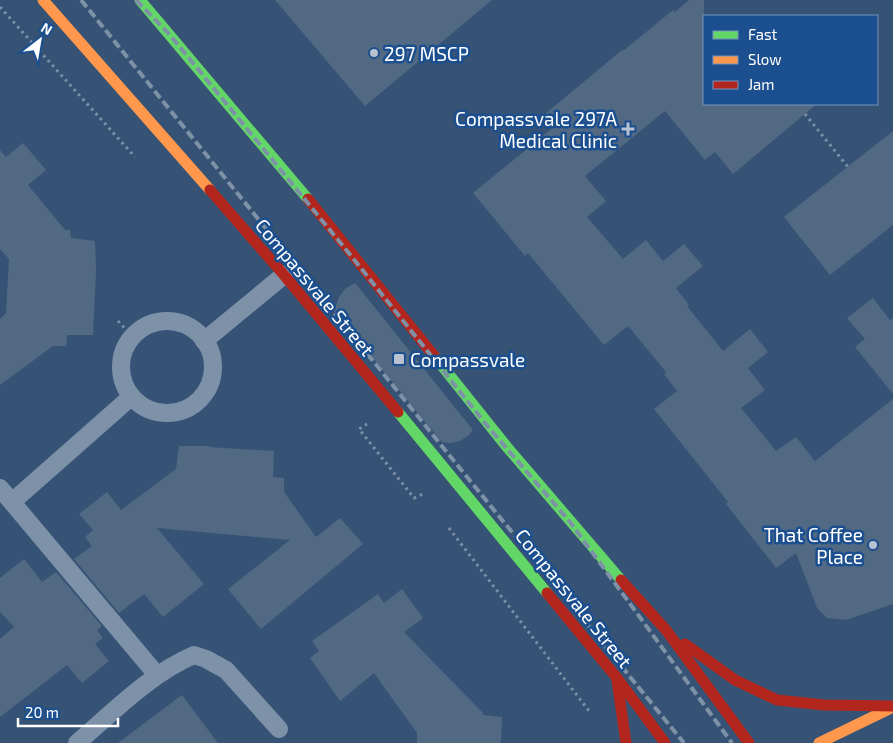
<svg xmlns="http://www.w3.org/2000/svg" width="893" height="743" font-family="'Exo 2',sans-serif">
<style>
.building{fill:#526984}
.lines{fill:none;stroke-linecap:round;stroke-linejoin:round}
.path{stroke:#7d92a8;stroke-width:3;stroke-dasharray:2.5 4;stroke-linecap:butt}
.lane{stroke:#7d92a8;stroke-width:18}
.fast{stroke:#63d668;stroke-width:11}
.slow{stroke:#ff974d;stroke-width:11}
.jam{stroke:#b3261e;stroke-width:11}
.rail{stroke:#7e92a7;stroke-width:4;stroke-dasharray:9 4;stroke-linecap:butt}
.poi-dot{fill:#b9c2ce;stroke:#1b4f8f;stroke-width:2}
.labels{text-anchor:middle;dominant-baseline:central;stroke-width:5;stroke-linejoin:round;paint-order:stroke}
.poi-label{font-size:19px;fill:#fff;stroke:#1b4f8f;text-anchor:start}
.street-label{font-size:19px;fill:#fff;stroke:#1b4f8f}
</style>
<rect width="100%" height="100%" fill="#365274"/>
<path class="building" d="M 275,0 L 492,0 L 365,106 Z
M 689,0 L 704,0 L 704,104 L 817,104 L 733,174 L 715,152 L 705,160 L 665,111 L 585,176 L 606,201 L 587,217 L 623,259 L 646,240 L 663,261 L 684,244 L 703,266 L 676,288 L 689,305 L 687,306 L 723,351 L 750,329 L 768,352 L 748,368 L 765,390 L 741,408 L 776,451 L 796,437 L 815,461 L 893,399 L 893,604 L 846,620 L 827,618 L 817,608 L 796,553 L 776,568 L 726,504 L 728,502 L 654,409 L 677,391 L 664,374 L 666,372 L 628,326 L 604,345 L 528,253 L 525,256 L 473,193 L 555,126 L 545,114 L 622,50 L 623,51 L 673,10 L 675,12 Z
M 893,131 L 893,225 L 830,275 L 784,217 Z
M 23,143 L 46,170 L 28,185 L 65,230 L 70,230 L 71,238 L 95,241 L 96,271 L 93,335 L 67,335 L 66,346 L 53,346 L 0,385 L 0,319 L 6,313 L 9,259 L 0,249 L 0,150 L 6,157 Z
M 353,284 L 356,284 L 473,430 L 468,436 L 460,441 L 451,443 L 442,442 L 334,311 L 339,297 L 345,289 Z
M 873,298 L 890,320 L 893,318 L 893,394 L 855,347 L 865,339 L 847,318 Z
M 179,446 L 209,446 L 209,447 L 274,451 L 273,477 L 284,478 L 284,492 L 316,537 L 340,518 L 363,544 L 261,629 L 228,589 L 290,540 L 157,528 L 204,584 L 163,617 L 144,594 L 119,613 L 74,559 L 92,546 L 85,537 L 93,530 L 79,514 L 107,492 L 121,510 L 176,469 Z
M 24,559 L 42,582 L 56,572 L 102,626 L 97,630 L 103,638 L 95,644 L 109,661 L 82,683 L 67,665 L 0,717 L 0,639 L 14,627 L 0,612 L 0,578 Z
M 402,589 L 423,618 L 404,632 L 483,713 L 483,715 L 502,717 L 501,743 L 417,743 L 417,733 L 374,673 L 340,701 L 310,658 L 319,651 L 312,641 L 378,594 L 384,603 Z
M 182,695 L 218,743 L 118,743 Z"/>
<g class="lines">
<path class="path" d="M 0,7 L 135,157
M 805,114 L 848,167
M 118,321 L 132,336
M 367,424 L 359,429 L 414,498 L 423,494
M 449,528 L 589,711"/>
<path class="lane" d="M121 367a46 46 0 1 1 92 0a46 46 0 1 1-92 0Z
M 204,341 L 284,275
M 0,488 L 157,675
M 12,502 L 131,397
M 77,743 C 112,713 151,673 194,655 L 206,659 L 226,670 L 279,729"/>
<path class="fast" d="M 140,0 L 308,199
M 435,357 L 507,447 L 621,580
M 398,412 L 547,593"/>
<path class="slow" d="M 43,0 L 210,190
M 819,743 L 889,709"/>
<path class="jam" d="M 210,190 L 284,275 L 398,412
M 308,199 L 435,357
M 621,580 L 666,630 L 749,743
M 547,593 L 617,678 L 665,743
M 685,644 L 735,680 L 777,700 L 824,705 L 893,706
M 617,680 L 626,743"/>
<path class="rail" d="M 81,0 L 454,461 L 684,743
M 136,0 L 170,35 L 352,257 L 489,428 L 570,522 L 732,743"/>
</g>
<g class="poi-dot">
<circle cx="374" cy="53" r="5"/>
<path d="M625.5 121.5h5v5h5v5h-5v5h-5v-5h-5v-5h5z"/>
<rect x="393" y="353" width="12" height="12" rx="2.5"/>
<circle cx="873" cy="545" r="5"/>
</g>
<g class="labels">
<g class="poi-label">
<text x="384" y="53">297 MSCP</text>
<text x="617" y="118" text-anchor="end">Compassvale 297A<tspan x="617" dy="22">Medical Clinic</tspan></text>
<text x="410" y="359">Compassvale</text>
<text x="863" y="534" text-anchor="end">That Coffee<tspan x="863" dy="22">Place</tspan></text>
</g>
<g class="street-label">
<text transform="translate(315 287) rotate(50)">Compassvale Street</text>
<text transform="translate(574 598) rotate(51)">Compassvale Street</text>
</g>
</g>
<rect x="703" y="15" width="175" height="90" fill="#1b4f8f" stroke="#7695bc"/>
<rect x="713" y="31" width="25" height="8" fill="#63d668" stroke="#7695bc"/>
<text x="748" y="40" font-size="15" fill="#ffffff">Fast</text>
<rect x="713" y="56" width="25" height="8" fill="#ff974d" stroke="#7695bc"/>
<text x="748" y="65" font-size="15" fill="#ffffff">Slow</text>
<rect x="713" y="81" width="25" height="8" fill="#b3261e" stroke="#7695bc"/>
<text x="748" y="90" font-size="15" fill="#ffffff">Jam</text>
<g transform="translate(40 40) rotate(31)" stroke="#1b4f8f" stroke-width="4" paint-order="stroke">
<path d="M0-4L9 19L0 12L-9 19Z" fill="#ffffff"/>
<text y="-8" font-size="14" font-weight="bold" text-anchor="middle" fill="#ffffff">N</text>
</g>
<path d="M18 718v8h100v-8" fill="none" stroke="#ffffff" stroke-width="2.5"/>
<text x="25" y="718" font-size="15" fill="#ffffff" stroke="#1b4f8f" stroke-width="4" paint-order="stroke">20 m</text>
</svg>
